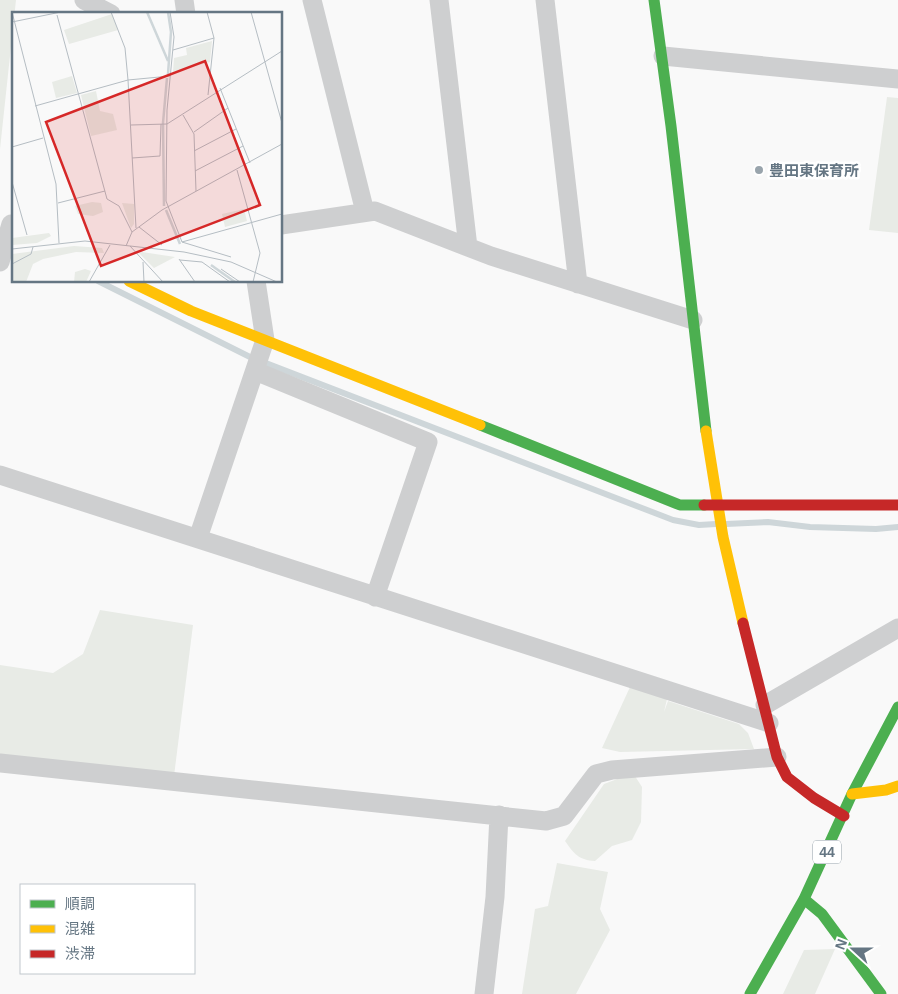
<svg xmlns="http://www.w3.org/2000/svg" width="898" height="994" font-family="Helvetica,'Noto Sans JP',sans-serif">
<style>
.green{fill:#e8ebe6}
.lines{fill:none;stroke-linecap:round;stroke-linejoin:round}
.stream{stroke:#ced6d9;stroke-width:6}
.street{stroke:#cecfd0;stroke-width:19}
.fast{stroke:#4caf50;stroke-width:11}
.slow{stroke:#ffc107;stroke-width:11}
.jam{stroke:#c62828;stroke-width:11}
.poi-dot{fill:#99a4ac;stroke:#fff;stroke-width:2}
.labels{text-anchor:middle;dominant-baseline:central;stroke-width:5;stroke-linejoin:round;paint-order:stroke}
.shield{fill:#fff;stroke:#939fa8;stroke-width:1}
.shield-label{font-size:14px;font-weight:bold;fill:#657683}
.poi-label{font-size:15px;font-weight:bold;fill:#657683;stroke:#fff;text-anchor:start}
.inset-river{fill:none;stroke:#ced6d9;stroke-width:2.5}
.inset-road{fill:none;stroke:#b5bdc3;stroke-width:1}
.view{fill:#d62828;fill-opacity:0.15;stroke:#d62828;stroke-width:2.5}
.inset-edge{fill:none;stroke:#657683;stroke-width:2.5}
</style>
<rect width="100%" height="100%" fill="#f9f9f9"/>
<path class="green" d="M 0,0 L 16,0 L 0,149 Z
M 887,97 L 898,98 L 898,233 L 869,230 Z
M 100,610 L 193,625 L 174,776 L 0,756 L 0,665 L 53,673 L 83,654 Z
M 630,687 L 667,699 L 664,712 L 668,701 L 739,724 L 748,733 L 754,749 L 620,752 L 602,748 Z
M 633,773 L 642,787 L 641,822 L 632,840 L 612,846 L 595,861 C 579,860 574,854 565,841 L 604,784 Z
M 557,863 L 608,872 L 600,909 L 610,930 L 576,994 L 522,994 L 535,909 L 548,906 Z
M 835,949 L 815,994 L 783,994 L 804,950 Z"/>
<g class="lines">
<path class="stream" d="M 98,281 L 250,357 L 673,520 L 699,525 L 716,524
M 726,524 L 768,522 L 810,527 L 876,529 L 898,527"/>
<path class="street" d="M 84,0 L 111,14
M 184,0 L 186,14
M 312,0 L 365,212
M 439,0 L 468,247
M 545,0 L 578,284
M 663,56 L 898,79
M 281,225 L 375,211 L 491,256 L 693,320
M 0,262 L 11,224
M 255,371 L 428,442 L 375,597
M 0,475 L 769,723
M 198,538 L 265,340 L 256,281
M 765,705 L 898,628
M 0,763 L 546,821 L 564,816 L 596,774 L 612,770 L 777,757
M 484,994 L 495,897 L 499,815"/>
<path class="fast" d="M 654,0 L 671,126 L 706,431
M 480,425 L 680,505 L 704,505
M 804,899 L 822,914 L 881,994
M 750,994 L 804,899 L 852,794 L 898,707"/>
<path class="slow" d="M 129,281 L 191,311 L 480,425
M 706,431 L 723,537 L 743,623
M 852,794 L 886,790 L 898,786"/>
<path class="jam" d="M 704,505 L 898,505
M 743,623 L 777,757 L 787,777 L 814,798 L 844,816"/>
</g>
<circle class="poi-dot" cx="759" cy="170" r="5"/>
<g class="labels">
<rect class="shield" x="813" y="840.5" width="28" height="23" rx="4"/>
<g class="shield-label">
<text x="827" y="852">44</text>
</g>
<g class="poi-label">
<text x="769" y="170">豊田東保育所</text>
</g>
</g>
<g transform="translate(12 12)">
<rect width="270" height="270" fill="#f9f9f9"/>
<path d="M 100,2 L 106,18 L 57,32 L 52,18 ZM 200,29 L 198,50 L 161,60 L 162,46 L 175,43 L 174,36 ZM 60,64 L 65,81 L 44,86 L 40,70 ZM 84,79 L 88,99 L 101,102 L 105,118 L 79,124 L 69,83 ZM 80,190 L 89,191 L 91,200 L 81,204 L 66,202 L 63,194 ZM 110,191 L 122,192 L 122,212 L 119,216 ZM 232,197 L 235,209 L 213,215 L 210,202 ZM 37,221 L 39,224 L 25,231 L 0,233 L 0,226 ZM 62,234 L 90,236 L 92,241 L 64,240 L 31,247 L 21,252 L 14,270 L 0,270 L 0,242 ZM 127,241 L 130,240 L 163,245 L 142,256 ZM 73,257 L 79,259 L 74,270 L 62,270 L 63,260 Z" fill="#e8ebe6"/>
<path class="inset-river" d="M 135,0 L 156,49M 156,62 L 159,20 L 156,0M 152,194 L 151,111 L 155,66M 154,198 L 168,232M 199,253 L 223,270"/>
<path class="inset-road" d="M 0,0 L 44,172 L 47,231M 99,0 L 113,36 L 116,68 L 124,216M 158,0 L 162,25 L 155,98 L 154,189 L 170,230 L 219,245M 195,0 L 202,26 L 196,83M 239,0 L 270,111M 45,3 L 95,187 L 107,194 L 120,220M 0,10 L 49,0M 161,38 L 202,26M 208,76 L 238,151M 23,94 L 116,68 L 158,64M 171,103 L 182,122 L 184,179M 119,113 L 155,112 L 270,39M 182,120 L 216,96M 0,135 L 31,126M 182,139 L 224,117M 120,146 L 148,144 L 149,112M 225,158 L 248,241 L 241,270M 183,159 L 231,134M 0,170 L 15,223M 46,191 L 93,179M 127,215 L 150,233M 170,230 L 270,202M 114,234 L 120,220 L 150,198 L 270,132M 118,234 L 151,270M 0,237 L 73,229 L 172,240 L 219,250 L 265,270M 167,247 L 183,270M 168,248 L 190,250 L 218,270M 131,250 L 132,270M 0,252 L 19,242 L 21,235M 209,257 L 228,270M 77,270 L 98,233"/>
<path class="view" d="M 193,49 L 248,193 L 89,254 L 34,110 Z"/>
<rect width="270" height="270" class="inset-edge"/>
</g>
<rect x="20" y="884" width="175" height="90" fill="#ffffff" stroke="#c1c8cd"/>
<rect x="30" y="900" width="25" height="8" fill="#4caf50" stroke="#c1c8cd"/>
<text x="65" y="909" font-size="15" fill="#657683">順調</text>
<rect x="30" y="925" width="25" height="8" fill="#ffc107" stroke="#c1c8cd"/>
<text x="65" y="934" font-size="15" fill="#657683">混雑</text>
<rect x="30" y="950" width="25" height="8" fill="#c62828" stroke="#c1c8cd"/>
<text x="65" y="959" font-size="15" fill="#657683">渋滞</text>
<g transform="translate(853 949) rotate(291)" stroke="#ffffff" stroke-width="4" paint-order="stroke">
<path d="M0-4L9 19L0 12L-9 19Z" fill="#657683"/>
<text y="-8" font-size="14" font-weight="bold" text-anchor="middle" fill="#657683">N</text>
</g>
</svg>
